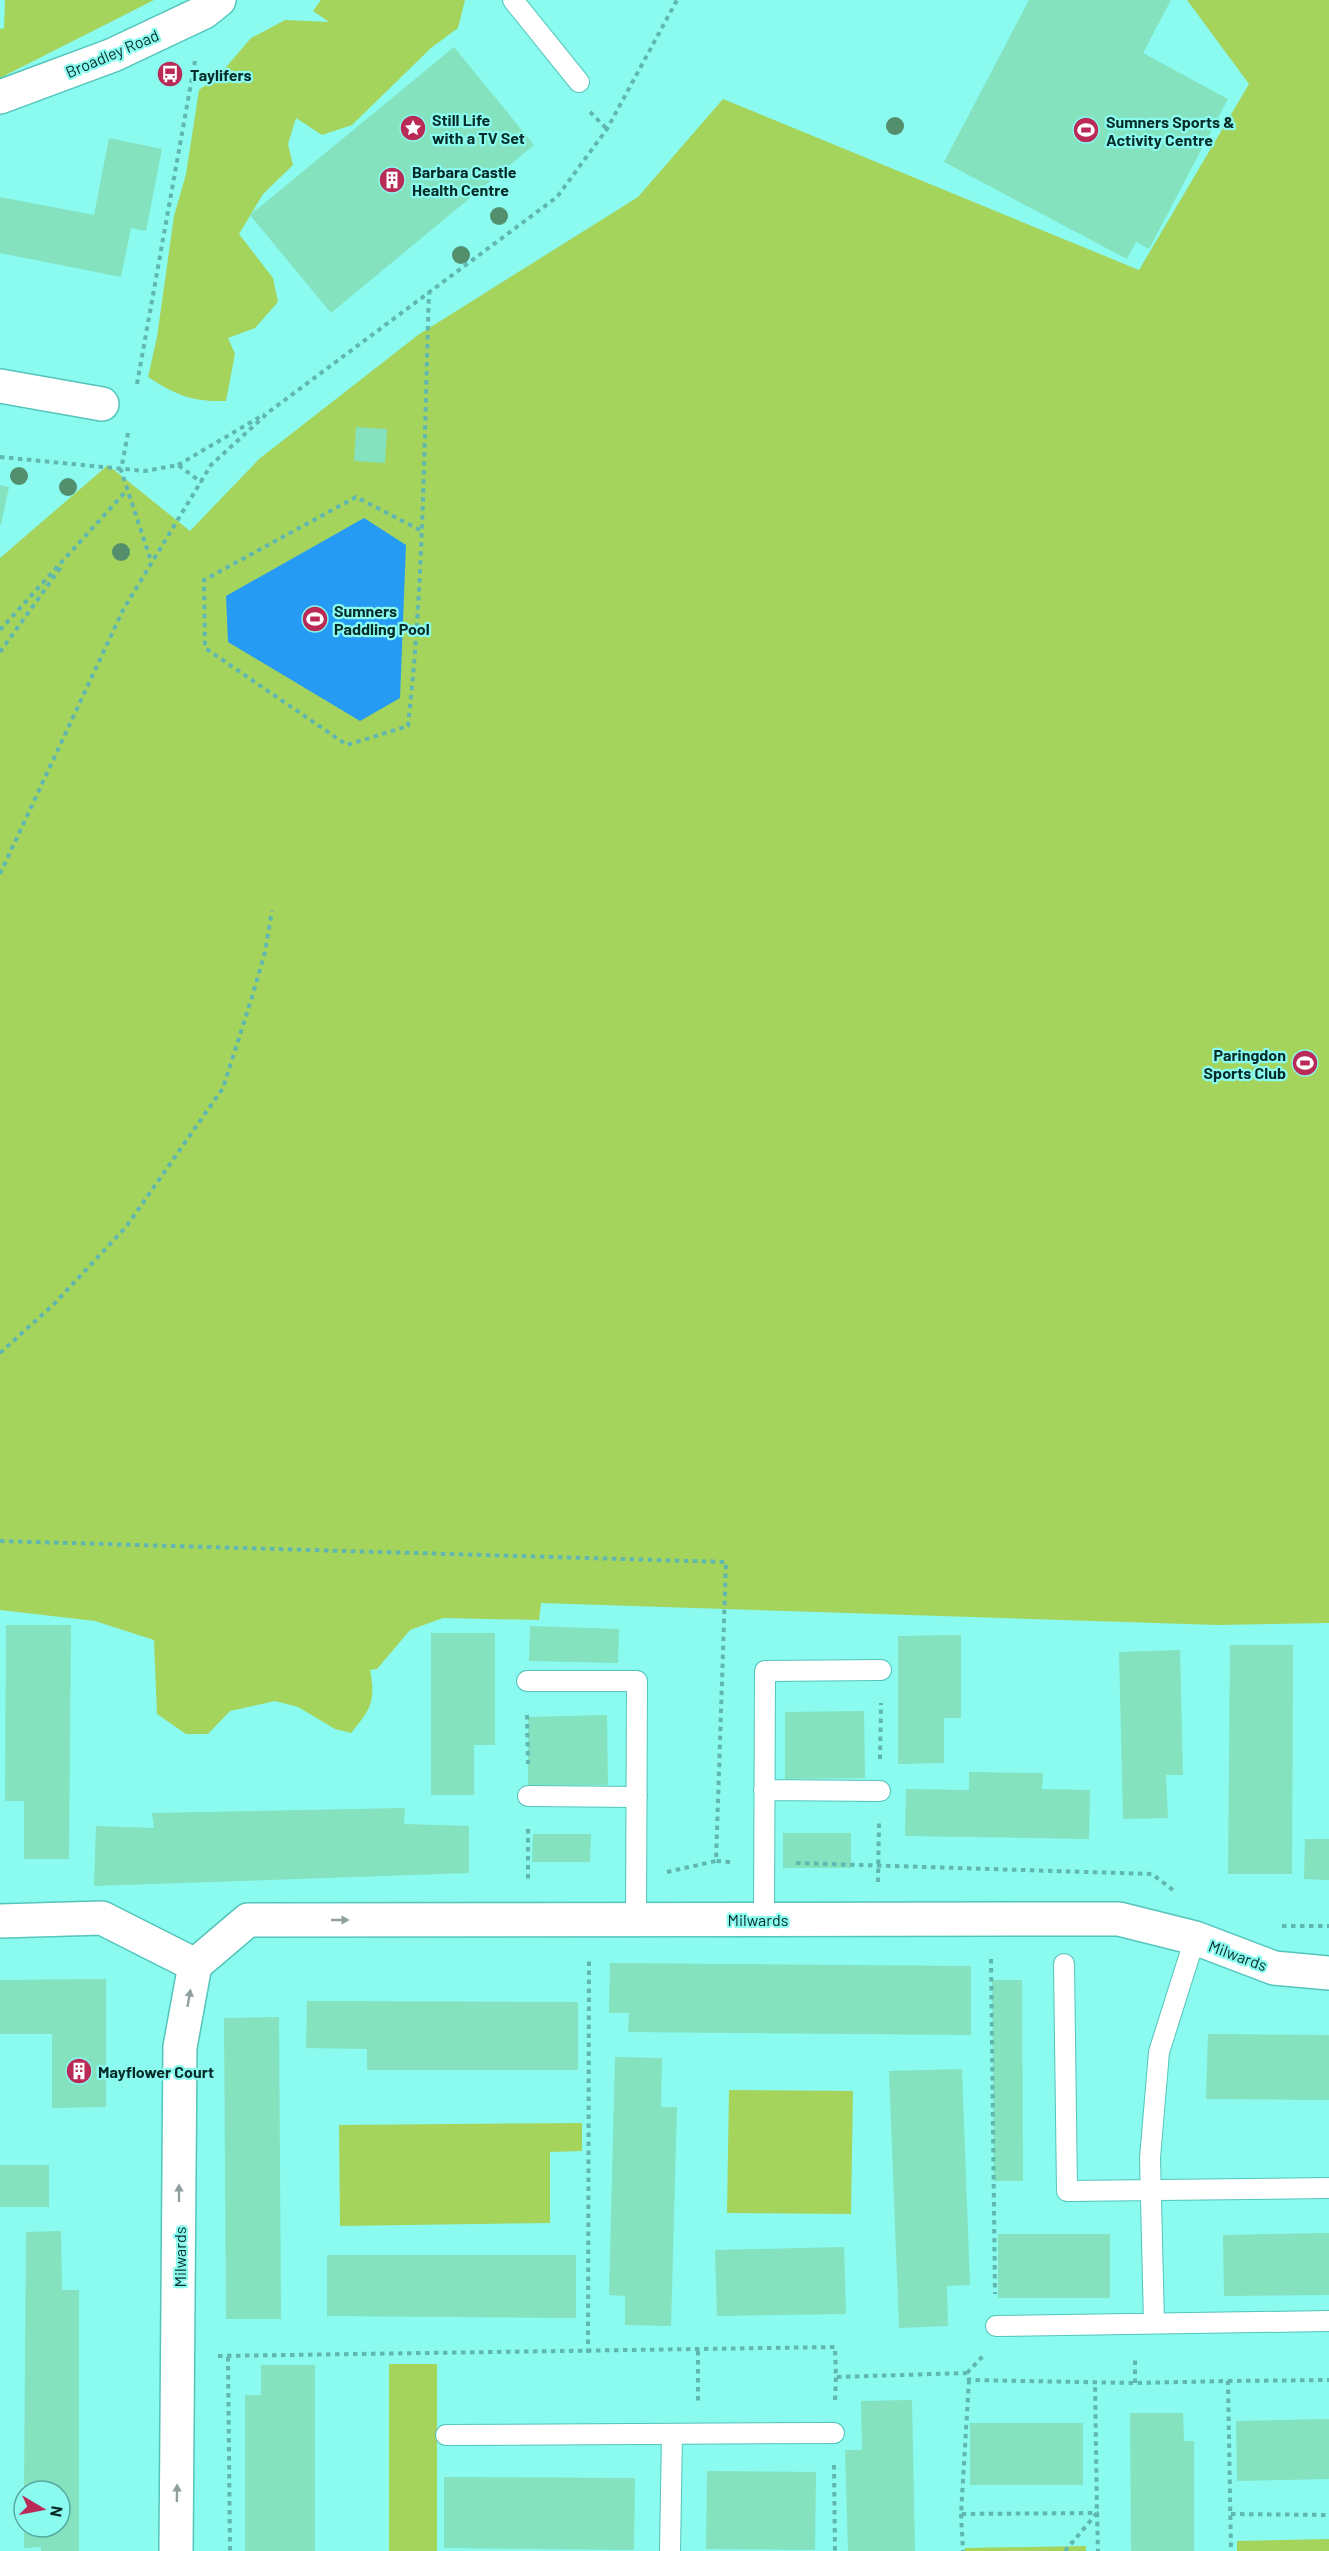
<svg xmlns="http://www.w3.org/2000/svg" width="1329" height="2551" font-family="Barlow,sans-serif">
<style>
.green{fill:#a5d45d}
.water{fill:#269bf4}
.building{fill:#84e2bf}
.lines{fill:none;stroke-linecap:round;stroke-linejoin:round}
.lane-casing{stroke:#53c5bb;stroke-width:22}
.street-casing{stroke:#53c5bb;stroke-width:36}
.path{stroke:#60b7af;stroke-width:4;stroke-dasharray:4.5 4.5;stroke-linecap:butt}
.lane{stroke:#fff;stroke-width:20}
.street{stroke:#fff;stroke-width:33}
.tree{fill:#538f6d}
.oneway{fill:#8fa09f}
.labels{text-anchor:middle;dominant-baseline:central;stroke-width:4.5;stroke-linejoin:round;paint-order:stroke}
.street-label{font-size:16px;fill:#062c29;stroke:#8bfaef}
.poi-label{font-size:16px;font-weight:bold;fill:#062c29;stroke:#8bfaef;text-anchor:start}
</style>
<rect width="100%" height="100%" fill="#8bfaef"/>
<path class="green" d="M 5,0 L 154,0 L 0,78 L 0,29 L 4,28 Z
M 321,0 L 465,0 L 458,28 L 431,48 L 352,125 L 322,135 L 296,118 L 288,144 L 293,165 L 263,194 L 239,234 L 273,278 L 278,302 L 255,328 L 228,338 L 235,354 L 226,401 C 192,402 176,395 148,377 L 157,337 L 174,216 L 186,174 L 199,90 L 221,73 L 251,38 L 285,20 L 329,22 L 313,11 Z
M 1187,0 L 1329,0 L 1329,1623 L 1217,1625 L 541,1603 L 539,1620 L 443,1618 L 410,1630 L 377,1669 L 370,1670 C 376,1701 371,1709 351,1733 L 335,1729 L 298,1707 L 275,1701 L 230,1711 L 208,1734 L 186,1734 L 157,1714 L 154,1640 L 95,1621 L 0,1610 L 0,558 L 108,465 L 190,531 L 259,459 L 418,335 L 638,197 L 723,99 L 1139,270 L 1249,84 Z
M 729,2090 L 853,2091 L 851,2214 L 727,2213 Z
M 582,2123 L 582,2151 L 550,2152 L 550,2223 L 340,2226 L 339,2125 Z
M 389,2364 L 437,2364 L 437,2551 L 389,2551 Z
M 1329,2539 L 1329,2551 L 1237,2551 L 1237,2541 Z
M 1086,2546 L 1086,2551 L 965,2551 L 965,2548 Z"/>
<path class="water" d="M 364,518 L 406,545 L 400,698 L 360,721 L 228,642 L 226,596 Z"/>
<path class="building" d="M 1029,0 L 1171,0 L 1143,53 L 1228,99 L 1149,249 L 1136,242 L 1127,259 L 944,162 Z
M 454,47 L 534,145 L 331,313 L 250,215 Z
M 109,138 L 162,149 L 146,231 L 131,228 L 121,277 L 0,253 L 0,197 L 94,215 Z
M 356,427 L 387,429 L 385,463 L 354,461 Z
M 0,485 L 9,487 L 1,525 L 0,525 Z
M 6,1625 L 71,1625 L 69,1859 L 24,1859 L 24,1801 L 5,1801 Z
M 530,1626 L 619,1629 L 618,1663 L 529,1661 Z
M 431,1633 L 495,1633 L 495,1745 L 474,1745 L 474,1795 L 431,1795 Z
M 961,1635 L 961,1718 L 944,1718 L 944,1763 L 898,1764 L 898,1636 Z
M 1230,1645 L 1293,1645 L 1292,1874 L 1228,1874 Z
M 1180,1650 L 1183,1775 L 1166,1775 L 1168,1818 L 1123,1819 L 1119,1652 Z
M 864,1711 L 865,1778 L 785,1779 L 785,1712 Z
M 607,1715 L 608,1785 L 528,1785 L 528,1717 Z
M 969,1772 L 1043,1773 L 1042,1789 L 1090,1790 L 1089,1839 L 905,1836 L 906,1789 L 969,1790 Z
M 405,1808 L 404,1824 L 469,1826 L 469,1873 L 94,1886 L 96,1826 L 154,1828 L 152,1813 Z
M 783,1833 L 851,1833 L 851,1868 L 783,1868 Z
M 533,1834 L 591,1834 L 590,1862 L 532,1862 Z
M 1305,1839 L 1329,1839 L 1329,1880 L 1304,1879 Z
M 610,1963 L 971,1966 L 971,2035 L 628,2032 L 629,2013 L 609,2013 Z
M 106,1979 L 106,2107 L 52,2108 L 52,2034 L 0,2034 L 0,1980 Z
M 992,1980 L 1022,1980 L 1023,2181 L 994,2181 Z
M 307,2001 L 578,2002 L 578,2070 L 367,2070 L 367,2049 L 306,2048 Z
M 279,2017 L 281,2319 L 226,2319 L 224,2018 Z
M 1208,2034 L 1329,2035 L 1329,2100 L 1206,2099 Z
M 615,2057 L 662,2058 L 661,2107 L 677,2107 L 671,2326 L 625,2325 L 625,2296 L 609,2295 Z
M 962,2069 L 970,2285 L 947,2286 L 948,2326 L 899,2328 L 889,2071 Z
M 0,2165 L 49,2165 L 49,2207 L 0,2207 Z
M 61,2231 L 62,2290 L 79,2290 L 79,2551 L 41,2551 L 41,2547 L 24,2548 L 24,2527 L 60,2527 L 60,2491 L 24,2491 L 26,2232 Z
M 1329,2233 L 1329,2295 L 1224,2296 L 1223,2235 Z
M 998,2234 L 1110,2234 L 1110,2298 L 998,2298 Z
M 844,2247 L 846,2314 L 717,2316 L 715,2250 Z
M 327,2255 L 576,2255 L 576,2318 L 327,2316 Z
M 261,2365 L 315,2365 L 315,2551 L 245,2551 L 245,2395 L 261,2395 Z
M 912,2400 L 915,2551 L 848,2551 L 845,2450 L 862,2450 L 861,2401 Z
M 1130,2413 L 1183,2413 L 1184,2441 L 1194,2441 L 1194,2551 L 1131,2551 Z
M 1329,2419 L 1329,2479 L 1237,2481 L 1236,2421 Z
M 970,2423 L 1083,2423 L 1083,2485 L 970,2485 Z
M 707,2471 L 816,2472 L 815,2550 L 706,2549 Z
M 444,2477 L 635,2478 L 634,2550 L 444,2548 Z"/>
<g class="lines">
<defs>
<path id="lane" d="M 513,0 L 579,82
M 527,1681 L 637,1681 L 636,1919
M 764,1790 L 880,1791
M 528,1796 L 637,1797
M 764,1919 L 765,1671 L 881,1670
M 1064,1964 L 1067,2191 L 1329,2188
M 1154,2323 L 1150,2158 L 1159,2052 L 1195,1938
M 996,2326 L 1329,2321
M 446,2435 L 834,2433
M 670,2551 L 672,2434"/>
<path id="street" d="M 0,97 L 113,55 L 204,12 L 219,0
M 0,386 L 102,404
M 0,1921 L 102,1918 L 195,1965
M 176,2551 L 180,2047 L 195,1965 L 248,1920 L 1119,1919 L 1195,1938 L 1274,1968 L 1329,1973"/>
</defs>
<use href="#lane" class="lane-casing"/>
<use href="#street" class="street-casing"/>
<path class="path" d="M 590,112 L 607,129
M 137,384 L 195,61
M 128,433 L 121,470 L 151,561
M 0,457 L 145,471 L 178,465 L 201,482
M 178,465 L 265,414
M 420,530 L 356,497 L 204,580 L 205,648 L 347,745 L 408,726 C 424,584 424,436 429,293
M 0,630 L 127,490
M 0,652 L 61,567
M 0,874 L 123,610 L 211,465 L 270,411 L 557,197 L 607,129 L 677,0
M 0,1353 L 53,1305 L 126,1227 L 223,1088 L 252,997 L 265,952 L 272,911
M 0,1541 L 726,1562 L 716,1861 L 731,1862
M 527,1715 L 528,1764
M 880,1759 L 881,1703
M 528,1829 L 528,1881
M 796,1863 L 1152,1874 L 1173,1890
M 667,1872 L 716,1861
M 878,1882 L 879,1823
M 1282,1926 L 1329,1926
M 991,1959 L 995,2294
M 698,2351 L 698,2401
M 588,2353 L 589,1957
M 218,2356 L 835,2347 L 836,2377 L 967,2373 L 969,2380 L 1135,2383 L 1228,2381 L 1231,2551
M 228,2357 L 230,2551
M 967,2373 L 983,2356
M 969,2380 L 961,2514 L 1097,2513 L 1098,2551
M 1228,2381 L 1329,2380
M 1135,2383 L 1135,2357
M 835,2400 L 836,2377
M 834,2465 L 835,2551
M 961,2514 L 963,2551
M 1231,2514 L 1329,2515
M 1065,2551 L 1097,2513 L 1095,2382"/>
<use href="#lane" class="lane"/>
<use href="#street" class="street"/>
</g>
<g class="tree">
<circle cx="895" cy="126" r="9"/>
<circle cx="499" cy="216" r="9"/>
<circle cx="461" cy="255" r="9"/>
<circle cx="19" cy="476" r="9"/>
<circle cx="68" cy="487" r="9"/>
<circle cx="121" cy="552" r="9"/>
</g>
<defs><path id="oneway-solid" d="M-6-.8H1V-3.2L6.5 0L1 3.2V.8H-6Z" transform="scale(1.5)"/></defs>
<g class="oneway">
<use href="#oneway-solid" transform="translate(340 1920)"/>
<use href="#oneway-solid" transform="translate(189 1998) rotate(-80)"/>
<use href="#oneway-solid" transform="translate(179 2193) rotate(-90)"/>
<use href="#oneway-solid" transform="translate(177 2493) rotate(-89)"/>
</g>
<defs>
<symbol id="bus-disc" viewBox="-11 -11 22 22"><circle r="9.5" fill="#ba2a57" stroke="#8bfaef"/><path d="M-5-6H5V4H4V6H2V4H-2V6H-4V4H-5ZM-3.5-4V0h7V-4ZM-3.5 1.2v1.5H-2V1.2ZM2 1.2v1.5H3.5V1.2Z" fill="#fff"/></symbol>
<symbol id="sight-disc" viewBox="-11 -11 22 22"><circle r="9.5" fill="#ba2a57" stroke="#8bfaef"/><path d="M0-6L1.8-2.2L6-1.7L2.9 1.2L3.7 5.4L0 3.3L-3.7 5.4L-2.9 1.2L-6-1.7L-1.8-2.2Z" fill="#fff"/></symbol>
<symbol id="stadium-disc" viewBox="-11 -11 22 22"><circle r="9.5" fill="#ba2a57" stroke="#8bfaef"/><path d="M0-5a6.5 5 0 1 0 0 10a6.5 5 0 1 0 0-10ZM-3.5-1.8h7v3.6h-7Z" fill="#fff"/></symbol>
<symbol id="building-disc" viewBox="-11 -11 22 22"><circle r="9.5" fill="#ba2a57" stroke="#8bfaef"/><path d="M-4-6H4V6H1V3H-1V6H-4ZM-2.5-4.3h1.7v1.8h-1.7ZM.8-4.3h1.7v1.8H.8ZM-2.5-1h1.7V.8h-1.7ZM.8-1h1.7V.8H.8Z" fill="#fff"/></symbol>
</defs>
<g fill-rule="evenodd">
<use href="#bus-disc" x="155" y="59" width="30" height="30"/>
<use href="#sight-disc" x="398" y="113" width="30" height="30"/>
<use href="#stadium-disc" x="1071" y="115" width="30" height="30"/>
<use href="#building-disc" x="377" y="165" width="30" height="30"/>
<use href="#stadium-disc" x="300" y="604" width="30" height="30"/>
<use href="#stadium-disc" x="1290" y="1048" width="30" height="30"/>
<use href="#building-disc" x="64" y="2056" width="30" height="30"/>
</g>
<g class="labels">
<g class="street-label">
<text transform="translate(112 53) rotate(-23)">Broadley Road</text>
<text x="758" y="1919">Milwards</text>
<text transform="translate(1238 1955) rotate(20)">Milwards</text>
<text transform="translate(179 2257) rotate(-90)">Milwards</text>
</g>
<g class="poi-label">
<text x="190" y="74">Taylifers</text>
<text x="432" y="119">Still Life<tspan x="432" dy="18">with a TV Set</tspan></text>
<text x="1106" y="121">Sumners Sports &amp;<tspan x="1106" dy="18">Activity Centre</tspan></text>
<text x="412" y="171">Barbara Castle<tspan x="412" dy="18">Health Centre</tspan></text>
<text x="334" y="610">Sumners<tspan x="334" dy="18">Paddling Pool</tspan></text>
<text x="1286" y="1054" text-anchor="end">Paringdon<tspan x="1286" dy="18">Sports Club</tspan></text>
<text x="98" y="2071">Mayflower Court</text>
</g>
</g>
<g transform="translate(42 2509) rotate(100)"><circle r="28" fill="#8bfaef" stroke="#56a8a0" stroke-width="1.5"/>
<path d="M0-4.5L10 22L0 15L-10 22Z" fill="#ba2a57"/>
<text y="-9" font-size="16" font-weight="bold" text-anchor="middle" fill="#062c29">N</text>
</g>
</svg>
